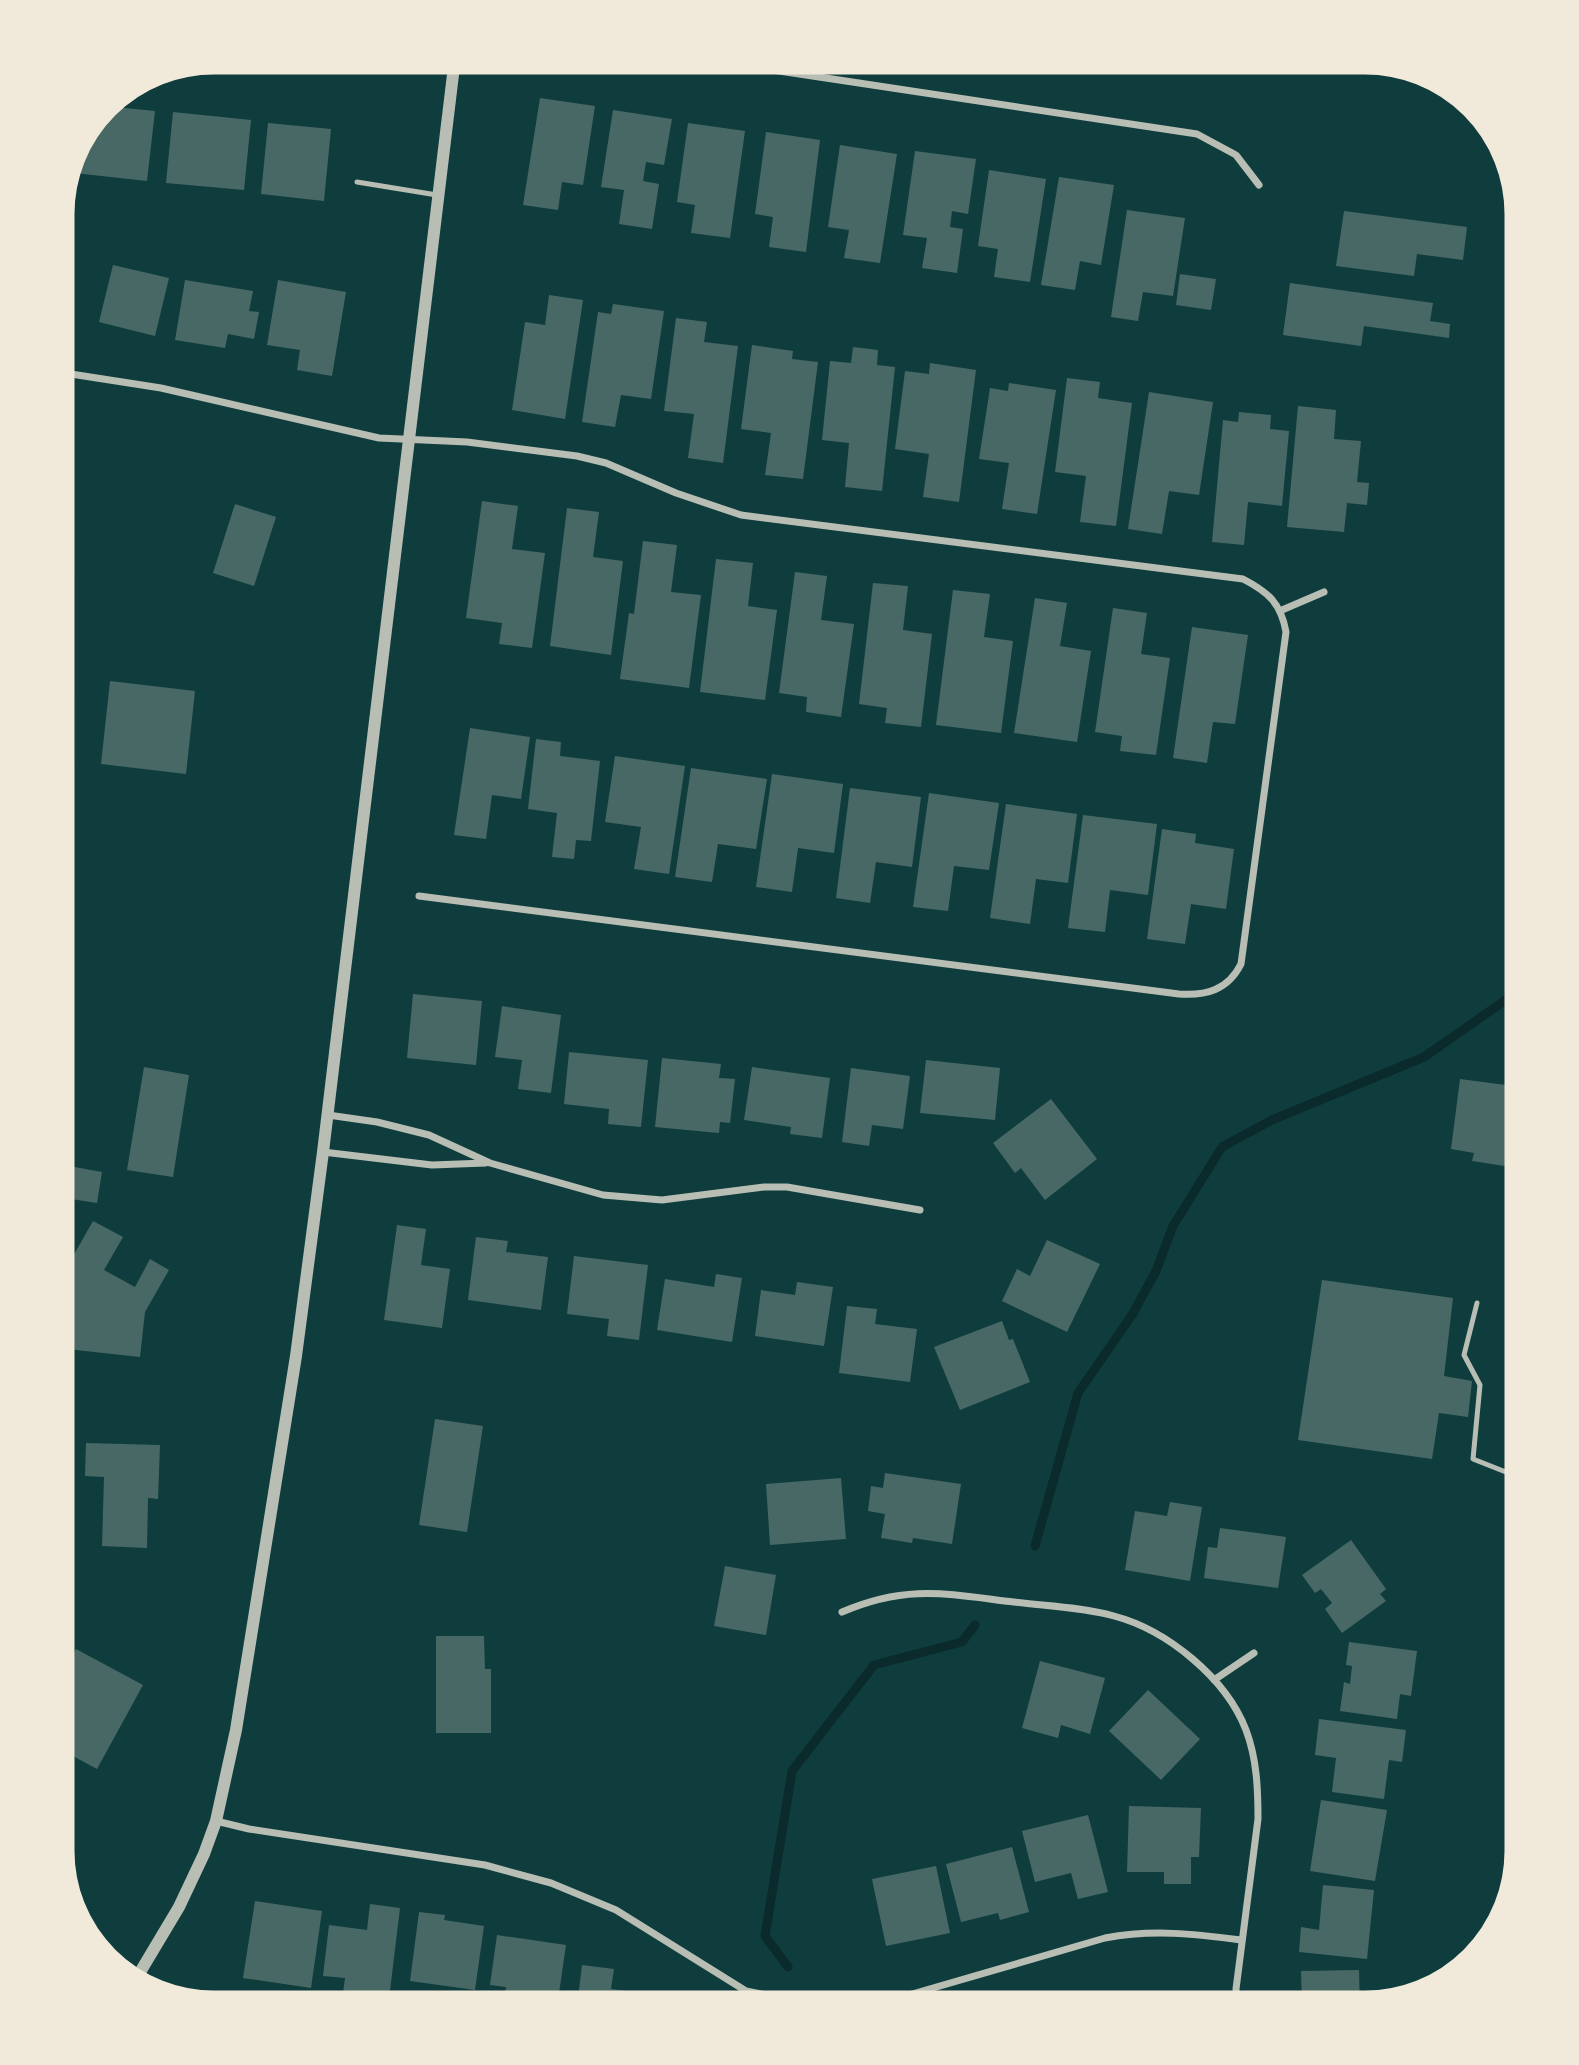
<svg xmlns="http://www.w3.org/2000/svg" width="1579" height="2065" font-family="'Roboto Serif',serif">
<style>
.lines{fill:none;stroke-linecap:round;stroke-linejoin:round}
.stream{stroke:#0a2a2b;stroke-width:9}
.building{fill:#486865}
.service{stroke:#b8beb3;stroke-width:5}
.minor{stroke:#b8beb3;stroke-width:7}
.tertiary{stroke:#b8beb3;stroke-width:12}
.rim{fill:none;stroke:#f1e9da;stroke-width:9}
</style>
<rect width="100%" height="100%" fill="#0f3d3e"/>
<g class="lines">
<path class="stream" d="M 1035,1546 L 1078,1393 L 1132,1315 L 1156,1271 L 1173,1226 L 1222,1147 L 1272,1120 L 1424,1057 L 1507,999 L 1521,969
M 788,1967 L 765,1936 L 792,1771 L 874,1665 L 962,1642 L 975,1625"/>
</g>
<path class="building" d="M 540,98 L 595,106 L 583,185 L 562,182 L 558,210 L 523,205 Z
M 104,106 L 155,111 L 147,181 L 74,173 L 77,141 Z
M 613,110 L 672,119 L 664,165 L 646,162 L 643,181 L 659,184 L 652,229 L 619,224 L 624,190 L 601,187 Z
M 173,112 L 251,120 L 244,190 L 166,183 Z
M 268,123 L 331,129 L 324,201 L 261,194 Z
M 688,123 L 745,131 L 730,238 L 691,233 L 695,205 L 677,202 Z
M 766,132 L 820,140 L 806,252 L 769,247 L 773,217 L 755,214 Z
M 840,145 L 897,154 L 880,263 L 844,258 L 849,230 L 828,227 Z
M 915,151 L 976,159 L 968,214 L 952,211 L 950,227 L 963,229 L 957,273 L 922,268 L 927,238 L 903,235 Z
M 989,170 L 1046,179 L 1030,282 L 994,277 L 998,249 L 978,246 Z
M 1059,177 L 1114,185 L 1101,265 L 1080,261 L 1075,290 L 1041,285 Z
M 1127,210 L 1185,218 L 1173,296 L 1143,292 L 1138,321 L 1111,317 Z
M 1344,211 L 1467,227 L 1463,260 L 1417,254 L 1414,276 L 1336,266 Z
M 58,247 L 68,248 L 60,307 L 58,307 Z
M 113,265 L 169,278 L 155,336 L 99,322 Z
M 1180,274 L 1216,279 L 1211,310 L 1176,305 Z
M 185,280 L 253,291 L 249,311 L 259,312 L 254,339 L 228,334 L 225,348 L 175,340 Z
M 278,280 L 346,292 L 332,376 L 297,370 L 300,350 L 267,345 Z
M 1290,283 L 1433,303 L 1430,321 L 1450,324 L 1449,338 L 1364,326 L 1361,346 L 1283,335 Z
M 549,295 L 583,300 L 565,419 L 512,410 L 525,322 L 545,325 Z
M 613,304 L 664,311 L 651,399 L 621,395 L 615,427 L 582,422 L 598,312 L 611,314 Z
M 676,318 L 707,322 L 704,342 L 738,346 L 723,463 L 688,458 L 694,414 L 664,411 Z
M 752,345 L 793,351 L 792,359 L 818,362 L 803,479 L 765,475 L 771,433 L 741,429 Z
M 853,347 L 878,350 L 877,365 L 895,367 L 882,491 L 845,487 L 849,443 L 822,440 L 830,361 L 851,363 Z
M 930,363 L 976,370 L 959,502 L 923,497 L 929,454 L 895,449 L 905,371 L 929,374 Z
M 1067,378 L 1100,382 L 1098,398 L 1132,403 L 1116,526 L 1080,522 L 1086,476 L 1055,472 Z
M 1009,383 L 1056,390 L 1037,514 L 1002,509 L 1009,463 L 979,459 L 990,388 L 1008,391 Z
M 1149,392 L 1213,402 L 1199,495 L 1169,491 L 1162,534 L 1128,529 Z
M 1298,406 L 1336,410 L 1334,439 L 1361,441 L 1357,482 L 1369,483 L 1367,505 L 1347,503 L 1344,532 L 1287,527 Z
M 1239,412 L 1271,415 L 1270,429 L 1289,431 L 1282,506 L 1248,502 L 1244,545 L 1212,542 L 1223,420 L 1238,422 Z
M 482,501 L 518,506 L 512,549 L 545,553 L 532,648 L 499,644 L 502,623 L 466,618 Z
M 235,504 L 276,517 L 254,586 L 213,573 Z
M 567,508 L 599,512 L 593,557 L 623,561 L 611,655 L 550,646 Z
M 643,541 L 677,545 L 671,592 L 701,595 L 689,688 L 620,679 L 629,613 L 634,614 Z
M 716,559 L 753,563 L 748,606 L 777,610 L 765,700 L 700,692 Z
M 795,572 L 827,576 L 821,620 L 854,624 L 841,717 L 806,712 L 807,697 L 779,693 Z
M 873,583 L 908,586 L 903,630 L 932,634 L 921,727 L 885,723 L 887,708 L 859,704 Z
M 953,590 L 990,594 L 984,637 L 1013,641 L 1001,733 L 936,725 Z
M 1035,598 L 1067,603 L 1060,646 L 1091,651 L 1077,742 L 1014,733 Z
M 1113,608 L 1147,613 L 1141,654 L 1170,658 L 1156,755 L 1120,751 L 1122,736 L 1095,732 Z
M 1192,627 L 1248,635 L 1235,724 L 1213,722 L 1207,763 L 1173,758 Z
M 110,681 L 195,691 L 186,774 L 101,764 Z
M 470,728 L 530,737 L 521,799 L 492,795 L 486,839 L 454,835 Z
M 536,739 L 561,742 L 560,756 L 600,761 L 591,841 L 576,840 L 574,859 L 552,857 L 557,813 L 528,809 Z
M 615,756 L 685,766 L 669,874 L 634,869 L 641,827 L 605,822 Z
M 691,768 L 767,779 L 756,849 L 718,844 L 712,882 L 675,877 Z
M 772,774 L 843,784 L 834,853 L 798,848 L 792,892 L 756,887 Z
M 850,788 L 921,797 L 912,867 L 876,862 L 870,903 L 836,898 Z
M 929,793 L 999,803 L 989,870 L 954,866 L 948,911 L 913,907 Z
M 1006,804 L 1077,814 L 1068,883 L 1036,879 L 1030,924 L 990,918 Z
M 1083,815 L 1157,824 L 1148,895 L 1110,890 L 1105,932 L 1068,928 Z
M 1162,829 L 1196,834 L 1195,843 L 1234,849 L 1226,909 L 1191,904 L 1185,944 L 1147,939 Z
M 413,994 L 482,1001 L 476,1065 L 407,1058 Z
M 502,1006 L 561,1015 L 551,1093 L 518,1089 L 522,1060 L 495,1057 Z
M 569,1052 L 648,1060 L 641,1127 L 608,1124 L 609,1109 L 564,1104 Z
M 662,1058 L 721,1064 L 719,1078 L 735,1079 L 730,1123 L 720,1122 L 719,1133 L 655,1127 Z
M 926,1060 L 1000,1068 L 995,1120 L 920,1113 Z
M 144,1067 L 189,1075 L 173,1177 L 127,1170 Z
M 752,1067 L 830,1078 L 822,1138 L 790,1134 L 791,1127 L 744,1120 Z
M 851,1068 L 910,1076 L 903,1129 L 872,1125 L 869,1146 L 842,1142 Z
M 1460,1079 L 1521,1087 L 1521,1159 L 1512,1158 L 1511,1167 L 1472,1161 L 1474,1153 L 1451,1149 Z
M 1051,1099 L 1097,1159 L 1045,1200 L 1021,1168 L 1015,1173 L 993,1143 Z
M 58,1164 L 102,1172 L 97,1203 L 58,1197 Z
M 93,1221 L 123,1237 L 104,1270 L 135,1287 L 150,1259 L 169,1270 L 145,1312 L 140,1357 L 58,1348 L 58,1319 L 62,1319 L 66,1283 L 58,1279 L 58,1260 L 60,1257 L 72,1258 Z
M 397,1225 L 426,1229 L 421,1265 L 450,1269 L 442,1328 L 384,1320 Z
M 476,1237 L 508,1241 L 506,1252 L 548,1257 L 541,1310 L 468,1300 Z
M 1047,1240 L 1100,1264 L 1067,1332 L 1002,1301 L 1017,1269 L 1030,1276 Z
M 574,1256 L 648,1265 L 639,1340 L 607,1336 L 609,1319 L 567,1314 Z
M 716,1274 L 742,1278 L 732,1342 L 657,1330 L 665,1279 L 714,1287 Z
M 1322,1280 L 1453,1298 L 1444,1376 L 1472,1381 L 1468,1417 L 1439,1413 L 1432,1459 L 1298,1440 Z
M 797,1282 L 833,1287 L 824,1346 L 755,1336 L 761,1290 L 795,1295 Z
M 847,1306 L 877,1309 L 875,1324 L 917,1329 L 910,1382 L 839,1373 Z
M 1002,1321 L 1009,1340 L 1013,1339 L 1030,1382 L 960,1410 L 934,1347 Z
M 435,1419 L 483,1426 L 467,1532 L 419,1525 Z
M 86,1443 L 160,1445 L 158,1499 L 148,1498 L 147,1548 L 102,1546 L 104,1477 L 85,1476 Z
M 885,1473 L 961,1484 L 952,1544 L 913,1538 L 912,1543 L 881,1538 L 885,1514 L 868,1511 L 871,1486 L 883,1488 Z
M 841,1478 L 846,1539 L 770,1545 L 766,1484 Z
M 1170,1502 L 1202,1507 L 1190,1581 L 1125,1570 L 1135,1511 L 1167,1516 Z
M 1220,1528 L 1286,1537 L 1278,1588 L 1204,1578 L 1208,1547 L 1217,1548 Z
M 1351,1540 L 1386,1589 L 1380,1594 L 1386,1601 L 1342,1633 L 1325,1609 L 1332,1603 L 1321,1589 L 1315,1593 L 1302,1575 Z
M 725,1566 L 776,1575 L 766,1635 L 714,1626 Z
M 436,1636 L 484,1636 L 485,1669 L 491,1669 L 491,1733 L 436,1733 Z
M 1349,1642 L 1417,1651 L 1411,1696 L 1400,1694 L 1397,1719 L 1340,1711 L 1344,1682 L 1350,1684 L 1352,1666 L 1346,1665 Z
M 76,1649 L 143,1685 L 97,1769 L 58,1748 L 58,1683 Z
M 1040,1661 L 1105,1678 L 1090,1734 L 1061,1725 L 1058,1738 L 1022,1728 Z
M 1148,1690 L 1200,1739 L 1161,1780 L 1109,1731 Z
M 1319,1719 L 1406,1730 L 1402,1762 L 1389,1760 L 1384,1799 L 1332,1792 L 1336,1758 L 1315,1755 Z
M 1321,1800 L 1387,1810 L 1375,1881 L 1310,1871 Z
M 1129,1806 L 1201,1808 L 1199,1857 L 1191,1857 L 1191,1884 L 1164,1884 L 1164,1872 L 1127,1872 Z
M 1088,1815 L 1108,1892 L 1078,1899 L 1071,1873 L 1035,1882 L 1022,1831 Z
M 1012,1847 L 1029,1912 L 1000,1920 L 998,1913 L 961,1922 L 946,1864 Z
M 936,1866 L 950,1933 L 886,1946 L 872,1879 Z
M 1323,1885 L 1374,1890 L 1367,1959 L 1299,1952 L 1301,1927 L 1319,1930 Z
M 255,1901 L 322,1911 L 311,1988 L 243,1978 Z
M 370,1904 L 400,1908 L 389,1999 L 343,1993 L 345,1978 L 323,1976 L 329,1925 L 367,1930 Z
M 419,1912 L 445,1915 L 444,1920 L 484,1926 L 475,1990 L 410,1981 Z
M 497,1935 L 566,1945 L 557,2007 L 504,2002 L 506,1987 L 490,1985 Z
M 582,1965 L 614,1969 L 611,1989 L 652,1994 L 650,2007 L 577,2007 Z
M 1359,1970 L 1360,2007 L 1302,2007 L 1301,1971 Z
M 1117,2000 L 1177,2001 L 1177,2007 L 1116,2007 Z"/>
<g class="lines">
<path class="service" d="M 357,182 L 437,195
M 1477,1303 L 1464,1355 L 1480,1385 L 1473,1459 L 1521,1478"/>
<path class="minor" d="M 693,58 L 1197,134 L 1236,155 L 1259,185
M 58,372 L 161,388 L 379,438 L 467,442 L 577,456 L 606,463 L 676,493 L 741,515 L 1243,579 C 1268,592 1281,603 1286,632 L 1241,964 C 1228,990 1206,996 1179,994 L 419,896
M 1282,610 L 1324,592
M 328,1115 L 377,1122 L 429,1135 L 490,1163 L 603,1195 L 662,1200 L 764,1187 L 787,1187 L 920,1210
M 323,1152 L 432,1165 L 486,1163
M 842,1612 C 907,1584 947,1594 1014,1602 C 1046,1606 1082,1607 1114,1616 C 1167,1630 1226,1678 1246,1730 C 1257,1759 1258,1790 1258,1819 L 1236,1989 L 1237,2007
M 1214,1680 L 1254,1653
M 216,1821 L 249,1829 L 485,1865 L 551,1883 L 616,1910 L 746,1991 L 817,2005 L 858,2005 L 895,1999 L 1105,1938 C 1153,1929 1194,1934 1241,1940"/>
<path class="tertiary" d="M 133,1984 L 179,1907 L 204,1854 L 216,1821 L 236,1730 L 296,1356 L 323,1152 L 455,58"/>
</g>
<path d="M0 0H1579V2065H0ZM214 70H1365A144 144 0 0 1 1509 214V1851A144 144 0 0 1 1365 1995H214A144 144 0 0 1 70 1851V214A144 144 0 0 1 214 70Z" fill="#f1e9da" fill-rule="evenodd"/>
<path class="rim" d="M214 70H1365A144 144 0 0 1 1509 214V1851A144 144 0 0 1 1365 1995H214A144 144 0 0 1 70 1851V214A144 144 0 0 1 214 70Z"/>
</svg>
